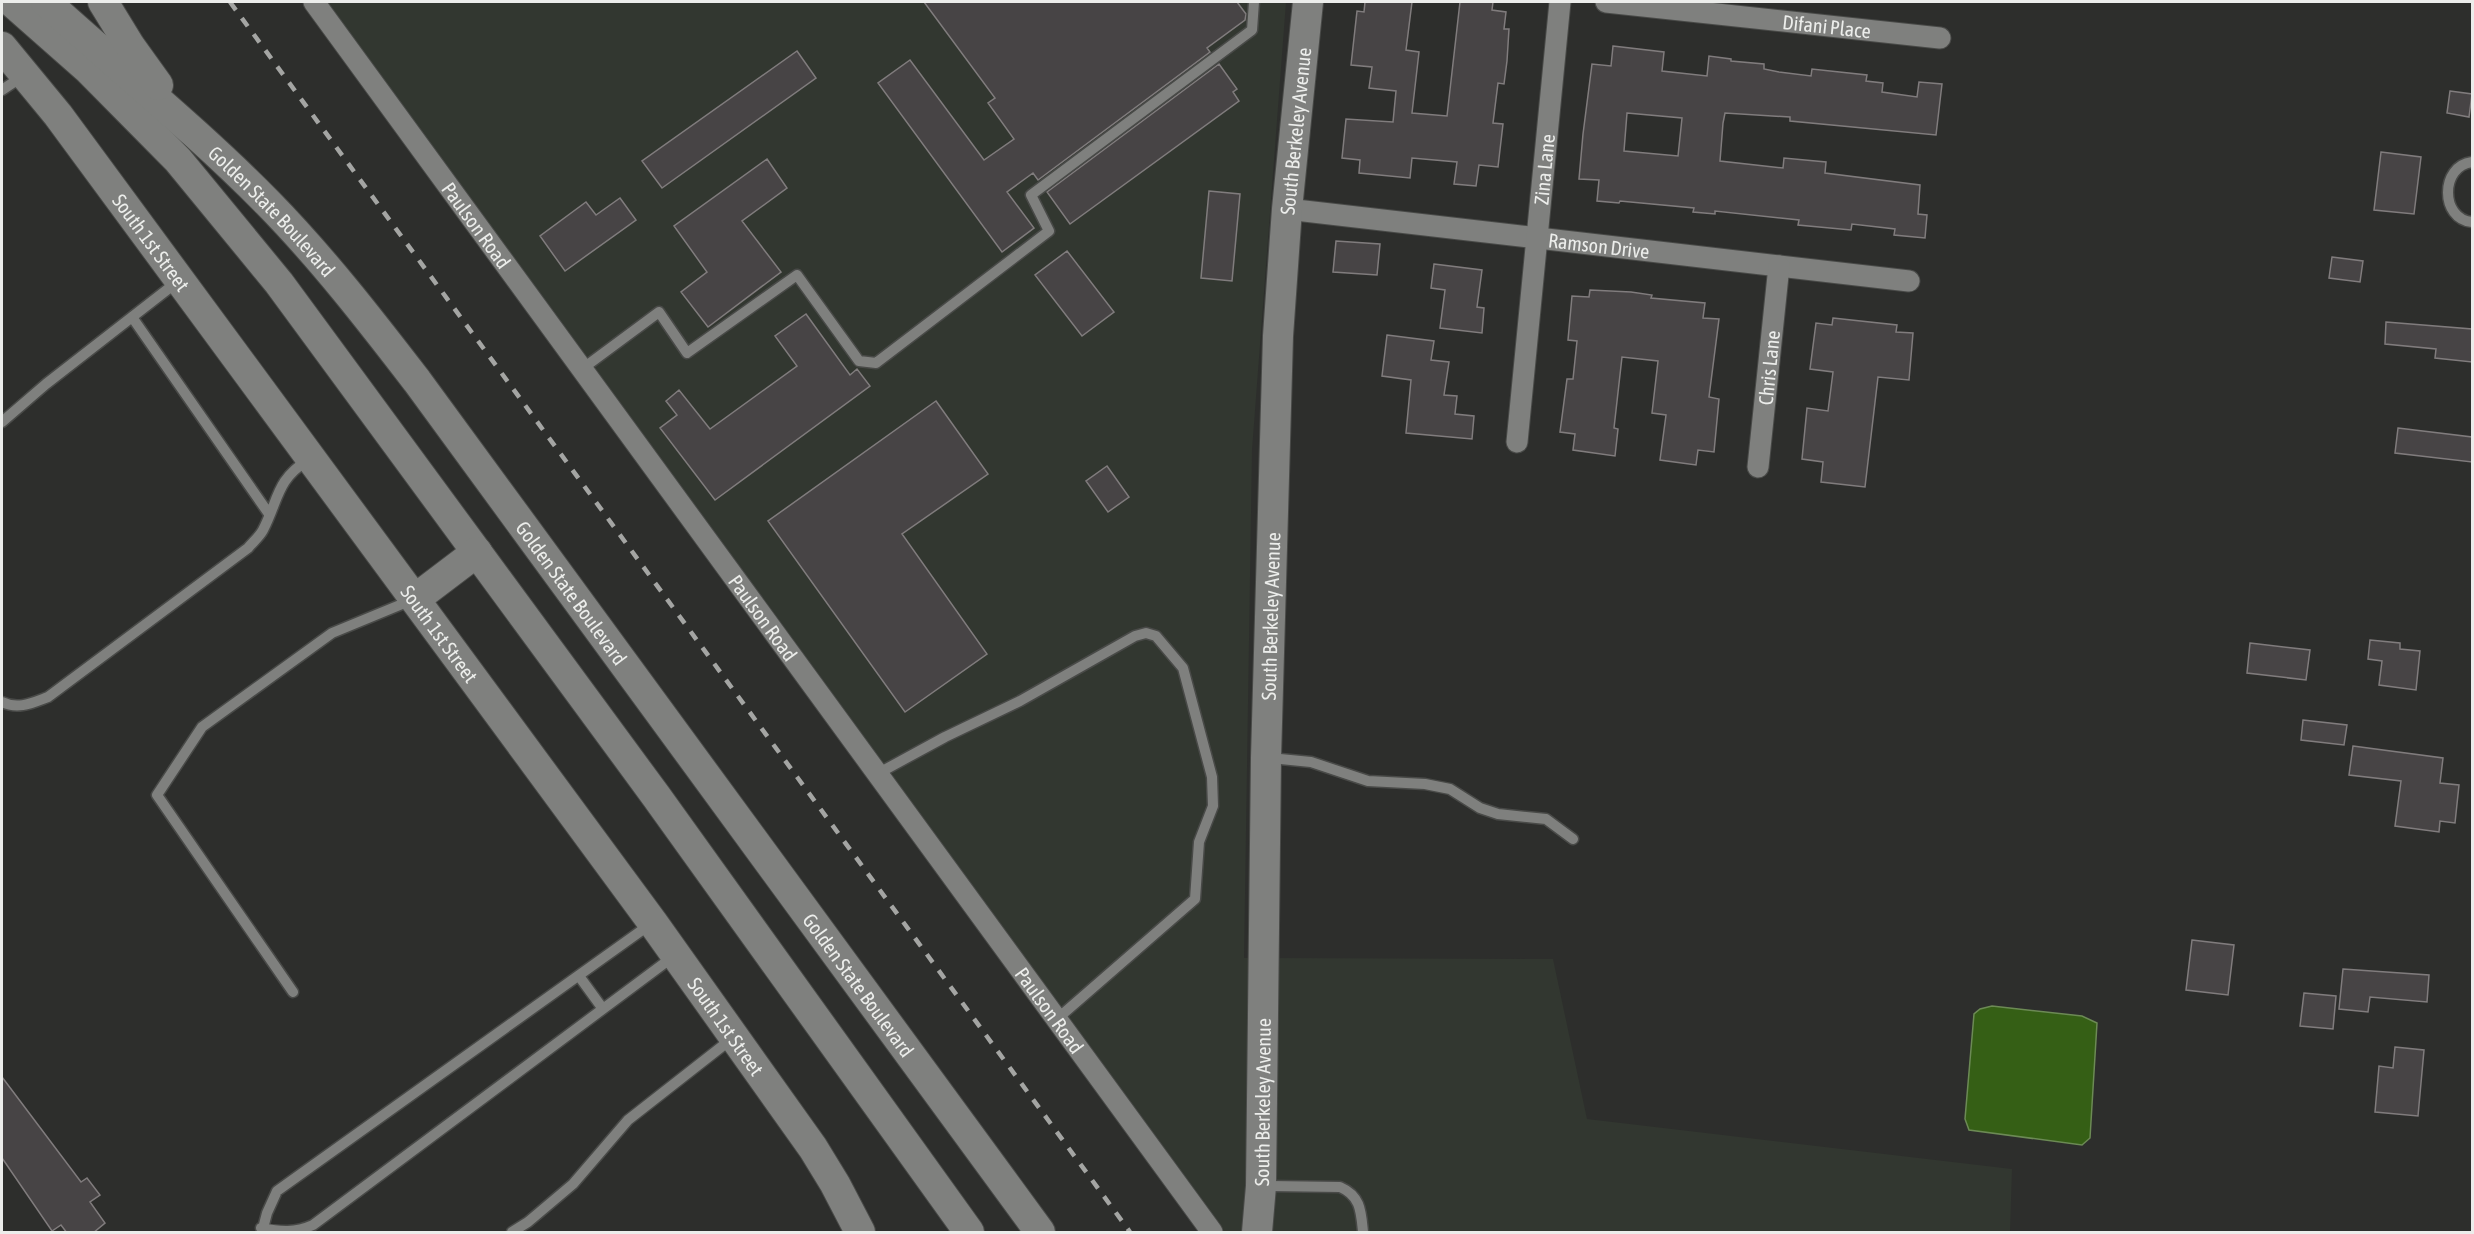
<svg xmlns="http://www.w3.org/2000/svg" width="2474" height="1234" font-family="'Asap Condensed',sans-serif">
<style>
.built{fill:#323730}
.water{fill:#355f15;stroke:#6c8a55;stroke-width:1.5}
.building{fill:#474445;stroke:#807c7d;stroke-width:1.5;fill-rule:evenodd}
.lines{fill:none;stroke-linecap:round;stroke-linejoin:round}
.lane-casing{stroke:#494a48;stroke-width:13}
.street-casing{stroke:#494a48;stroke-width:23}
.secondary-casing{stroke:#494a48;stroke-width:32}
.lane{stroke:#7f807e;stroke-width:10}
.street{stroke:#7f807e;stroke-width:21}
.secondary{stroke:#7f807e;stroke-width:30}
.rail{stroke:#a4a5a3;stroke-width:4.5;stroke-dasharray:10 10;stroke-linecap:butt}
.labels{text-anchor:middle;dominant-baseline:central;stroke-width:6;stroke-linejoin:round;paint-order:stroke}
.street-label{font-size:20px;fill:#ecedeb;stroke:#232523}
</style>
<rect width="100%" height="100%" fill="#2d2e2c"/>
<path class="built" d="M 323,2 L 1286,2 L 1252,450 L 1244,958 L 1553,959 L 1587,1119 L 2012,1169 L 2010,1232 L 1222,1232 Z"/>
<path class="water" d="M 1992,1006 L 2082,1016 L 2097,1023 L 2090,1138 L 2082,1145 L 1969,1130 L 1965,1119 L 1974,1014 L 1980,1009 Z"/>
<path class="building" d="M 924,2 L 1237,2 L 1246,14 L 1245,20 L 1207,48 L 1210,52 L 1038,180 L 1033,173 L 1007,192 L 1034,228 L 1002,252 L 878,83 L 910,60 L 984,160 L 1014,139 L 988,103 L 995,98 Z
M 1365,2 L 1412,2 L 1406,50 L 1419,52 L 1412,113 L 1447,116 L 1460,2 L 1493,2 L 1492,10 L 1506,12 L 1504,29 L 1509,29 L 1507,61 L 1504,84 L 1498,83 L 1493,123 L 1503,124 L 1498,167 L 1479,165 L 1476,186 L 1454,184 L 1457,162 L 1412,158 L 1410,178 L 1359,173 L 1360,160 L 1342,158 L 1346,119 L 1393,122 L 1396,91 L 1369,88 L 1372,67 L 1351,65 L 1357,11 L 1364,12 Z
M 1613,46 L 1664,52 L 1662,71 L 1707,76 L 1709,56 L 1731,59 L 1731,61 L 1764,64 L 1764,69 L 1779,72 L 1811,76 L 1812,69 L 1867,75 L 1866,81 L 1883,83 L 1882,92 L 1917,97 L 1919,82 L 1942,84 L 1936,135 L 1790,121 L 1790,117 L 1725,113 L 1723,123 L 1720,161 L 1783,168 L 1784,158 L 1826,162 L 1825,173 L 1920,185 L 1918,214 L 1927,215 L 1925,238 L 1894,235 L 1895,229 L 1852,224 L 1851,230 L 1798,225 L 1799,220 L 1715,211 L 1715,214 L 1693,212 L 1694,208 L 1620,201 L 1619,203 L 1597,201 L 1599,180 L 1579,179 L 1583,134 L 1592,64 L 1611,66 ZM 1627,113 L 1682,118 L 1678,156 L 1624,151 Z
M 797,51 L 816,78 L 662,188 L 642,161 Z
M 1219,64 L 1237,89 L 1233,92 L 1239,101 L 1070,224 L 1047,192 Z
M 2450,91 L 2472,94 L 2469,117 L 2447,113 Z
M 2381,152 L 2421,157 L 2414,214 L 2374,210 Z
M 767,159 L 787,188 L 742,221 L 781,272 L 708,327 L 681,292 L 707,272 L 674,226 Z
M 1209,191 L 1240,194 L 1232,281 L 1201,278 Z
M 620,198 L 636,220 L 565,271 L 540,236 L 586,202 L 596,215 Z
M 1336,241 L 1380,244 L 1377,275 L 1333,272 Z
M 1067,251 L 1114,312 L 1082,336 L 1035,275 Z
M 2332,257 L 2363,261 L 2360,282 L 2329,278 Z
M 1434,264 L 1482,270 L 1477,307 L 1484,308 L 1482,333 L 1440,328 L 1445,290 L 1431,288 Z
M 1590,290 L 1631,292 L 1652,295 L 1651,298 L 1705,303 L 1703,318 L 1719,319 L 1709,397 L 1719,399 L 1714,452 L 1698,450 L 1696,465 L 1660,460 L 1666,415 L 1652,413 L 1658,361 L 1622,357 L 1614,428 L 1618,429 L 1615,456 L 1573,450 L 1575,434 L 1560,432 L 1567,379 L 1573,379 L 1577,341 L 1568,340 L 1572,296 L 1589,297 Z
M 806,314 L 850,375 L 857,369 L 870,386 L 715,500 L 660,428 L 677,415 L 666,401 L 679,390 L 710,429 L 797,366 L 775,336 Z
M 1833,318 L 1897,325 L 1896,332 L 1913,333 L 1909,380 L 1878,377 L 1865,487 L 1821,482 L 1823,462 L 1802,459 L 1807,408 L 1828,411 L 1833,372 L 1810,369 L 1816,323 L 1832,325 Z
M 2386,322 L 2472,329 L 2472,362 L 2435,358 L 2436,349 L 2385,344 Z
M 1387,335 L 1434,341 L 1431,360 L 1449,362 L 1444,395 L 1457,396 L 1455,414 L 1474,416 L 1472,439 L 1406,433 L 1411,380 L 1382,376 Z
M 936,401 L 988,474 L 902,534 L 987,654 L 905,712 L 768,521 Z
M 2398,428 L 2472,437 L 2472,462 L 2395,453 Z
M 1107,466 L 1129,497 L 1108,512 L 1086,481 Z
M 2370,640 L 2400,643 L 2400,649 L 2420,651 L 2416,690 L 2379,685 L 2382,661 L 2368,659 Z
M 2250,643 L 2310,650 L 2306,680 L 2247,673 Z
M 2303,720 L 2347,725 L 2344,745 L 2301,740 Z
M 2353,746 L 2443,758 L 2440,783 L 2459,785 L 2455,823 L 2440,821 L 2439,832 L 2395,826 L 2401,781 L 2349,775 Z
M 2192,940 L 2234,945 L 2228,995 L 2186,990 Z
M 2343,969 L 2429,975 L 2427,1002 L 2370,997 L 2368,1012 L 2339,1009 Z
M 2304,993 L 2336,996 L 2333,1029 L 2300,1026 Z
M 2395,1047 L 2424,1050 L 2418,1116 L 2375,1112 L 2379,1066 L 2393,1068 Z
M 2,1077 L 81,1182 L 87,1178 L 100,1195 L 90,1202 L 105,1223 L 93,1233 L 67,1233 L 61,1225 L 52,1231 L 2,1158 Z"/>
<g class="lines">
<defs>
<path id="lane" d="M 2,90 L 23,76
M 2472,162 C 2440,166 2440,219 2472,222
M 132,317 L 269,514
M 582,369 L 659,312 L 687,353 L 797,275 L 859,361 L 876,363 L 1049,231 L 1031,195 L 1252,30 L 1254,2
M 2,422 L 46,384 L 177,282
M 2,702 C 18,710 32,703 48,697 L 248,548 C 253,542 260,536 263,530 C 279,499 276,480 308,460
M 1269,758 L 1311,762 L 1368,781 L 1425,784 L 1450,789 L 1480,808 L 1498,814 L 1546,819 L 1573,839
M 877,774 L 945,737 L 1020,701 L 1135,636 L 1146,633 L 1156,636 L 1183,668 L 1212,777 L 1213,806 L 1199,842 L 1195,899 L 1057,1019
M 579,976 L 603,1009
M 293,992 L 157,795 L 202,727 L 332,633 L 412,600
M 1264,1186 L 1340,1187 C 1361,1196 1361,1212 1363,1232
M 261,1228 C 281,1232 295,1233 313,1225 L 674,956
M 262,1232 L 267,1213 L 277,1191 L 652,923
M 512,1232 L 528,1222 L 573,1184 L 628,1120 L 734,1037"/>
<g id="street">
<path id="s1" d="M 314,2 L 1212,1232"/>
<path id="s2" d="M 1606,2 L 1940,38"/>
<path id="s3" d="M 1287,209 L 1909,281"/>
<path id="s4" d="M 1517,442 L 1560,2"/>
<path id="s5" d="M 1758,467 L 1779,266"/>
</g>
<g id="secondary">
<path d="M 12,2 L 88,69 L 178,160 L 279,283 L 656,796 L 969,1232"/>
<path id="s6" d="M 46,2 C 120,69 198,132 268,203 C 322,258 370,320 417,381 L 1040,1232"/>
<path d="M 103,2 L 130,46 L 158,85"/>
<path id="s7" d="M 2,47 L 58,115 L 653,923 L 813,1148 L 835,1184 L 860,1232"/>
<path d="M 415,599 L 477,552"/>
<path id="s8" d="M 1257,1232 L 1261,1186 L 1266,758 L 1278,336 L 1287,209 L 1308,2"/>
</g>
</defs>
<use href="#lane" class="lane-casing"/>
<use href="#street" class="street-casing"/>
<use href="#secondary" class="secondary-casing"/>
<use href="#lane" class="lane"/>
<use href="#street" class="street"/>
<use href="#secondary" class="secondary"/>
<path class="rail" d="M 230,2 L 1130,1232"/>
</g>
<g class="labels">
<g class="street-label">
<text stroke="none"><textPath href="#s2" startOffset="222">Difani Place</textPath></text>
<text stroke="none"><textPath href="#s8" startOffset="1102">South Berkeley Avenue</textPath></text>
<text stroke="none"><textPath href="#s4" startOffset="274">Zina Lane</textPath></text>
<text stroke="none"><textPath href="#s6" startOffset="308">Golden State Boulevard</textPath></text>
<text stroke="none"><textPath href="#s1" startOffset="276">Paulson Road</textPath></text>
<text stroke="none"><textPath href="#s7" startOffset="246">South 1st Street</textPath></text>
<text stroke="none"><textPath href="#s3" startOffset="314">Ramson Drive</textPath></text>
<text stroke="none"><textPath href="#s5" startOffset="100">Chris Lane</textPath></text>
<text stroke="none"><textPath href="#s6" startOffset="794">Golden State Boulevard</textPath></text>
<text stroke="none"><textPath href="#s8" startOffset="616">South Berkeley Avenue</textPath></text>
<text stroke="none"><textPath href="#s1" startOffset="762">Paulson Road</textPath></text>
<text stroke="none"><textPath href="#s7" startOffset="732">South 1st Street</textPath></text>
<text stroke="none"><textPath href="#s6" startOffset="1280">Golden State Boulevard</textPath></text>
<text stroke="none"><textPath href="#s1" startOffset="1248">Paulson Road</textPath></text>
<text stroke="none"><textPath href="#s7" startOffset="1218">South 1st Street</textPath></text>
<text stroke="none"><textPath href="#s8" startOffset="130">South Berkeley Avenue</textPath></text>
</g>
</g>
<rect width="2474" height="1234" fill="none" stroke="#ecedeb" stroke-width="6"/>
</svg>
